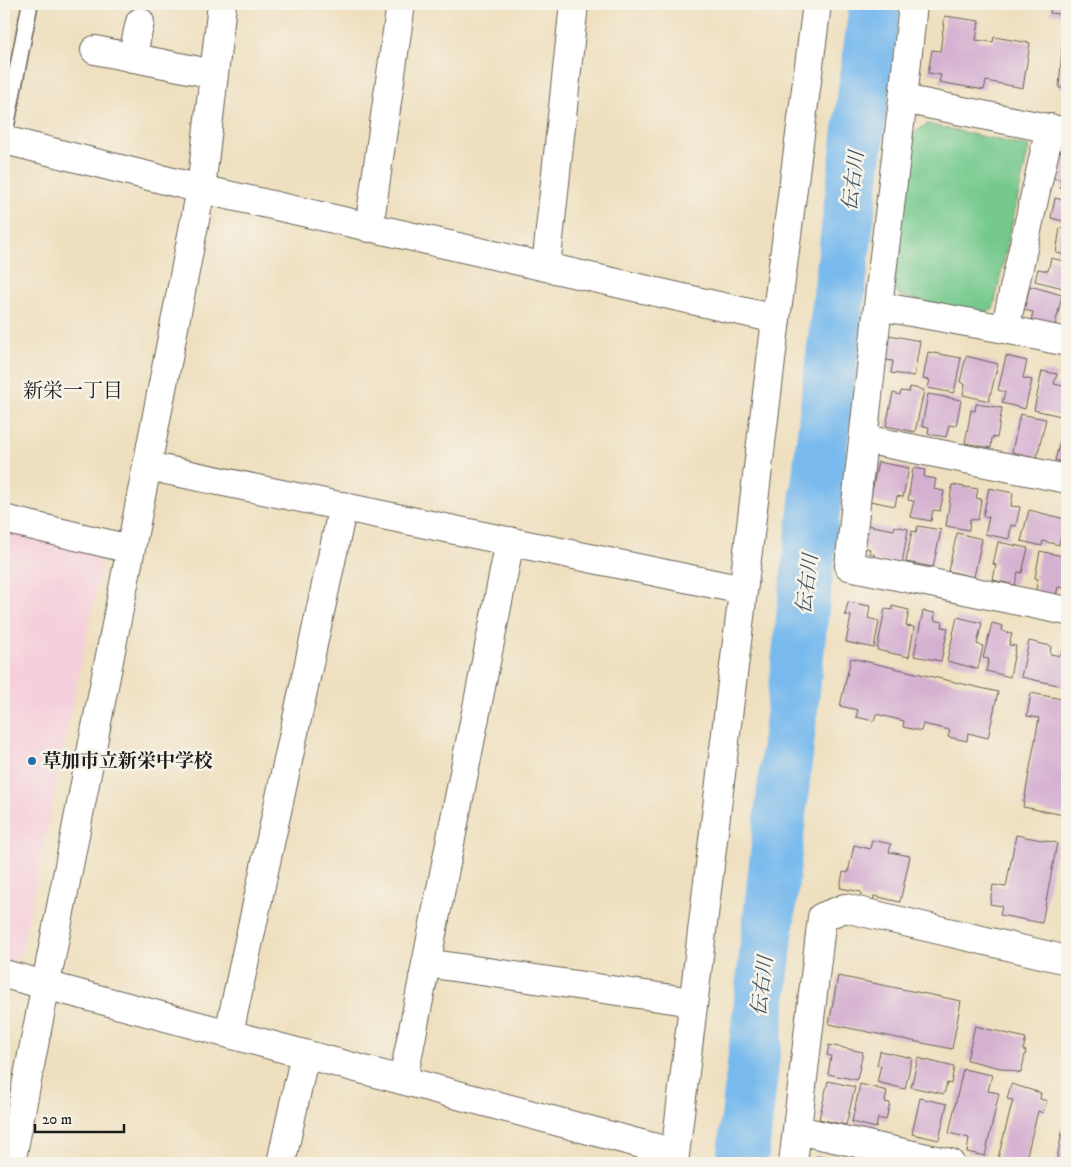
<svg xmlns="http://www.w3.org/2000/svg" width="1071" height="1167" font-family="'IM FELL DW Pica','Noto Serif JP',serif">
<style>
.built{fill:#f5cfdb}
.green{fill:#74c98d;stroke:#487254}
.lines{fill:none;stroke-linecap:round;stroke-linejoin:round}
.river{stroke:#78baed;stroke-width:52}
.building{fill:#d5b1d1}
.service-casing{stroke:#666055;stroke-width:18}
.minor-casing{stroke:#666055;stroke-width:30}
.tertiary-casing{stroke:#666055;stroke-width:30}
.service{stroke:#fff;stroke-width:15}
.minor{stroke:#fff;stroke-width:28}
.tertiary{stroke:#fff;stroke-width:28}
.poi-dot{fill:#1f6fb2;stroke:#f7f3e8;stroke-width:2}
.labels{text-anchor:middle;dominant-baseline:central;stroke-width:5;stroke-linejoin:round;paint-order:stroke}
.poi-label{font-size:19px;font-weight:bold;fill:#1c1c1c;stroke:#f7f3e8;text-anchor:start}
.water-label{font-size:20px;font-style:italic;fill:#3c5365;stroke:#f7f3e8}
.neighbourhood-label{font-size:20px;fill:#1c1c1c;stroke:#f7f3e8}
</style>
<rect width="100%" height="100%" fill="#f7f3e8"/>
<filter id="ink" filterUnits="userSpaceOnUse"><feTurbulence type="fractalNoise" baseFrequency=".02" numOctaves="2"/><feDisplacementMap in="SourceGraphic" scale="10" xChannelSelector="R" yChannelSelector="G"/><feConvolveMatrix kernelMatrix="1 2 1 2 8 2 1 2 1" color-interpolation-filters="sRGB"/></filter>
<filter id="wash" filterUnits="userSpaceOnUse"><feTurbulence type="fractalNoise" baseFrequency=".0096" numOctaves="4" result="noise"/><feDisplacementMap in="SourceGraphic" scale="20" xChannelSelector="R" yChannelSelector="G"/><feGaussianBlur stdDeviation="1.12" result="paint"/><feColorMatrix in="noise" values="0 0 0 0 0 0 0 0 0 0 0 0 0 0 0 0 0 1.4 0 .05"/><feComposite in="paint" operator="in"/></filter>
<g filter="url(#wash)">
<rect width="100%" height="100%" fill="#eedfbe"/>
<path class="built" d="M 4,531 L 92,553 L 101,566 L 21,955 L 8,962 L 4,961 Z"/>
<path class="green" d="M 927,124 L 1029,147 L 993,309 L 982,314 L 900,296 L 894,286 L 912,135 Z"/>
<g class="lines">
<path class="river" d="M 742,1163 C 785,777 825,390 875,4"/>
</g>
<g id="blocks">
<path class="building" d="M 1051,4 L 1067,4 L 1067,15 L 1050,13 Z
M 945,16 L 979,21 L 976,40 L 993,42 L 994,37 L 1030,43 L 1023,88 L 986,81 L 984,90 L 939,82 L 941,75 L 928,73 L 932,50 L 940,51 Z
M 1063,34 L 1067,34 L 1067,88 L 1059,88 Z
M 1057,151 L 1067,153 L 1067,188 L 1060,187 L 1062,180 L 1053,178 Z
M 1055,198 L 1067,201 L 1067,222 L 1051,218 Z
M 1060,228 L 1067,230 L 1067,255 L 1056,253 Z
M 1051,258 L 1067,262 L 1067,289 L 1035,281 L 1038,269 L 1048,271 Z
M 1030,286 L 1062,295 L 1054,330 L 1030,325 L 1033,312 L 1024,310 Z
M 889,335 L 920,341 L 914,376 L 891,373 L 893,361 L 885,360 Z
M 928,352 L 961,358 L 954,393 L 928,388 L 930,380 L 923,379 Z
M 966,356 L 998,364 L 989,401 L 963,395 L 965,384 L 960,382 Z
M 1006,356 L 1027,361 L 1023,378 L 1032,380 L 1025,409 L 1002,403 L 1005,392 L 998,390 Z
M 1042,371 L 1057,374 L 1054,384 L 1067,387 L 1061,416 L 1034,410 Z
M 910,387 L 924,390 L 915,432 L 886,426 L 893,393 L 900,395 L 901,391 L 909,392 Z
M 928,394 L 961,400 L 956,426 L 949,425 L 946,437 L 928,434 L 929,427 L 922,426 Z
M 976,404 L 1002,408 L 997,438 L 992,437 L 991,448 L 965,443 L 971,410 L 975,411 Z
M 1020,414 L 1046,419 L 1037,457 L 1012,452 Z
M 1065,422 L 1067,423 L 1067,463 L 1055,460 Z
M 878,462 L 909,468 L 903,497 L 897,496 L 895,506 L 870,501 Z
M 913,468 L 925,470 L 924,477 L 936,479 L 934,489 L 944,491 L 940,511 L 933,510 L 931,521 L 910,517 L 914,501 L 908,500 Z
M 952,485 L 978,489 L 976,498 L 981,499 L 978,520 L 970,519 L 969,530 L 946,526 Z
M 989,488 L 1013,493 L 1011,506 L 1020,507 L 1016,526 L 1011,525 L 1009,539 L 985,534 L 989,517 L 983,516 Z
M 1029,510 L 1065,519 L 1059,545 L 1043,541 L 1042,546 L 1021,541 Z
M 867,525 L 894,530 L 895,526 L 908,529 L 902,564 L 873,560 L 874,554 L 869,553 L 870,549 L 863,547 Z
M 918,526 L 941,530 L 933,567 L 906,562 L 912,531 L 916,532 Z
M 957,533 L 982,539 L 974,577 L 948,571 Z
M 998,542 L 1028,548 L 1022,573 L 1018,572 L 1015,585 L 993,580 L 996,565 L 993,564 Z
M 1040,551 L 1067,557 L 1067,572 L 1064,588 L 1058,587 L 1055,599 L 1035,595 L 1038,579 L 1035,578 Z
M 848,602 L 870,606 L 868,618 L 879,621 L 874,648 L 846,642 L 851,616 L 845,615 Z
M 892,606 L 909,610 L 906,626 L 914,627 L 909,657 L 877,650 L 885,609 L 892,610 Z
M 923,611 L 935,613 L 934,620 L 943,622 L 942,627 L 948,628 L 941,661 L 914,656 Z
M 957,617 L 982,623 L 977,644 L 983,646 L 978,669 L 947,661 Z
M 992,623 L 1003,626 L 1002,631 L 1012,634 L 1009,645 L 1016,646 L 1010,677 L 986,671 L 989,659 L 983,658 Z
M 1029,641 L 1051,646 L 1050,654 L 1061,656 L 1062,651 L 1067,652 L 1067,687 L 1021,677 Z
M 851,658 L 998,692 L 988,738 L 968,733 L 967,741 L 948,737 L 950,730 L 923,724 L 921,731 L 903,727 L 904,721 L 876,714 L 874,721 L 856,717 L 858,710 L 840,706 Z
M 1031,693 L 1067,700 L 1067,796 L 1064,815 L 1023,807 L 1039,718 L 1027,716 Z
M 1016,835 L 1057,843 L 1042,923 L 1000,915 L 1002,906 L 990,904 L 993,885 L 1006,887 Z
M 872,840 L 891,844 L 889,852 L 910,856 L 900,902 L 874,896 L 873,901 L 860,898 L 861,892 L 840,888 L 843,872 L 848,873 L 854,845 L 870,849 Z
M 838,976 L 961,1001 L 952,1049 L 829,1024 Z
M 975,1026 L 1026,1038 L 1023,1050 L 1026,1051 L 1021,1073 L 967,1060 Z
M 829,1045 L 863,1052 L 857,1080 L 828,1074 L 831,1056 L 827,1055 Z
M 880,1051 L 912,1058 L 905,1089 L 877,1082 L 881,1066 L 877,1065 Z
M 918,1058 L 954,1067 L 951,1084 L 947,1083 L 944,1094 L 911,1087 Z
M 963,1069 L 992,1075 L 988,1091 L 999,1093 L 985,1156 L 967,1152 L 969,1138 L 949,1133 Z
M 828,1081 L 855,1087 L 846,1125 L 819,1119 Z
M 860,1084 L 887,1091 L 885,1102 L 890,1103 L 886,1120 L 878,1118 L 876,1128 L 852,1122 Z
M 1011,1084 L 1041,1093 L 1040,1099 L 1047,1101 L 1043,1113 L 1038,1111 L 1025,1163 L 1018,1163 L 998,1158 L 1013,1100 L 1007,1099 Z
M 920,1098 L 947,1104 L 939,1140 L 912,1134 Z
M 1062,1132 L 1067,1133 L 1067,1163 L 1056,1163 Z
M 816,1156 L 848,1162 L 848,1163 L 815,1163 Z"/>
</g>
</g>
<g filter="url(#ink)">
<use href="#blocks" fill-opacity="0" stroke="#666055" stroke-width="1"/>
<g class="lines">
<defs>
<path id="service" d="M 4,138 L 30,4"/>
<path id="minor" d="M 913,4 L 903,99 L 878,306 L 849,566 L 1067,611
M 95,50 L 214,74
M 132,58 L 140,22
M 903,99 L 1067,132
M 4,140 L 201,189 L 776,319
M 369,228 L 401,4
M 546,267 L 574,4
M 878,306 L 1005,329 L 1067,342
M 1005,329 L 1050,128
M 864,439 L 1067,479
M 147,466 L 743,590
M 4,519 L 130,549
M 426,963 L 693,1002
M 4,974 L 675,1153
M 229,1033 L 343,506
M 403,1080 L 510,541
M 797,1130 L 950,1163
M 281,1163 L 305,1054
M 793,1163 L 822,917 L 845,908 L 1067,960"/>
<path id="tertiary" d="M 11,1163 L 201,189 L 222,4
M 674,1163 L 776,319 L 817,4"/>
</defs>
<use href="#service" class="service-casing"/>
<use href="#minor" class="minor-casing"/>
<use href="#tertiary" class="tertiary-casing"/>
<use href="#service" class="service"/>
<use href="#minor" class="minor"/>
<use href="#tertiary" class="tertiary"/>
</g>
</g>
<circle class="poi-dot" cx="32" cy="761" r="5"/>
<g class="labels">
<g class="poi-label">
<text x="42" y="761">草加市立新栄中学校</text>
</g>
<g class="water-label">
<text transform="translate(854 181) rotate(-83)">伝右川</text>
<text transform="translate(808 584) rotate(-83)">伝右川</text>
<text transform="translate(763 986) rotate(-83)">伝右川</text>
</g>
<g class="neighbourhood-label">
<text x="73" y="391">新栄一丁目</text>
</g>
</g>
<rect width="1071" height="1167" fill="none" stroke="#f7f3e8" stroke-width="20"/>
<path d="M35 1124v8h89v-8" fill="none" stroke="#1c1c1c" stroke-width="2.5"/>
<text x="42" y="1124" font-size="15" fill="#1c1c1c" stroke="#f7f3e8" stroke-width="4" paint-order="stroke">20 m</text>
</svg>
